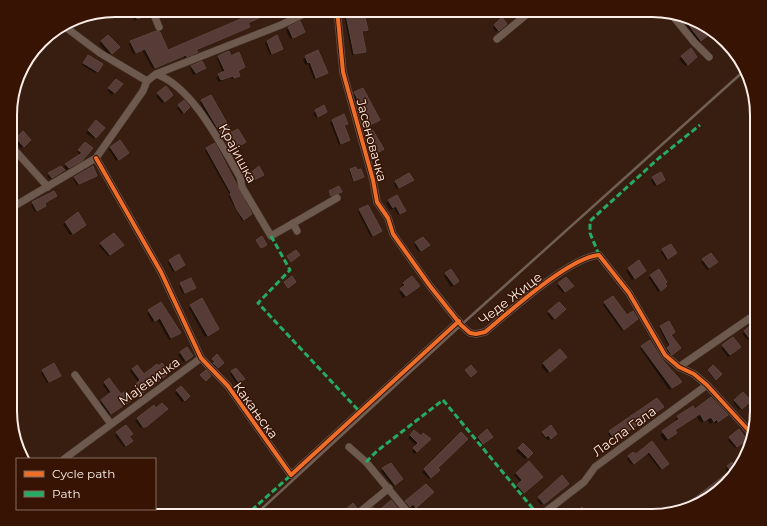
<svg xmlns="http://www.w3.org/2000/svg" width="767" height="526" font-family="Montserrat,sans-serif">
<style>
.shadow{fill:#0007}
.building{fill:#563b36;stroke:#5b463f}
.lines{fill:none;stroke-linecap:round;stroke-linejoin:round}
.minor-casing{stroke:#493831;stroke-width:8}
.minor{stroke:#6e594f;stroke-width:7}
.rail{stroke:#715e54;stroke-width:2.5}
.quiet{stroke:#26ab63;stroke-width:3;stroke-dasharray:6 3;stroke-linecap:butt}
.cycleway-casing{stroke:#361303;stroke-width:6}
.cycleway{stroke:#ee6e29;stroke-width:4}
.labels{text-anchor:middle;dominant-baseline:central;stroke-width:3;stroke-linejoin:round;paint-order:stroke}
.street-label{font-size:13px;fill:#fbeee8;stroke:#361303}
.rim{fill:none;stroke:#fbeee8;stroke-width:2}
</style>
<rect width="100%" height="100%" fill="#371e11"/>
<path class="shadow" d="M 132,10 L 144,10 L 146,15 L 134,21 Z
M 167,10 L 181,10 L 181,11 L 169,17 Z
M 250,10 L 263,10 L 265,15 L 247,23 L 246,28 L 196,51 L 194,54 L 184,58 L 183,56 L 153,69 L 142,50 L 133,54 L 129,44 L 131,42 L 167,52 L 250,15 L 248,12 Z
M 343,10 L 353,10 L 367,30 L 361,32 L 365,51 L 363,53 L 352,55 Z
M 502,18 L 503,26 L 496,32 L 493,27 Z
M 690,22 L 703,27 L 709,34 L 699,42 L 686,26 Z
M 300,23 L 304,32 L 290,39 L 286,30 Z
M 108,36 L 118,47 L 109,55 L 99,44 Z
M 267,41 L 281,49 L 270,55 L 265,43 Z
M 691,50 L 694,59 L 685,66 L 679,59 Z
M 318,52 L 326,73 L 314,79 L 308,64 L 305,65 L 303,59 Z
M 218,57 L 237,71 L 239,75 L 237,77 L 232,79 L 231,77 L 219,82 L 216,77 L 223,73 L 217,59 Z
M 86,58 L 97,71 L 95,73 L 82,65 Z
M 192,66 L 205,68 L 193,75 L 190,68 Z
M 116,80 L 121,84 L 112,95 L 107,90 Z
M 165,87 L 170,97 L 162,103 L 156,96 Z
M 355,93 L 377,121 L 368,126 L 353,95 Z
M 202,101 L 232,133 L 242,144 L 228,152 L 200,103 Z
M 184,102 L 189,107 L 182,114 L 177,108 Z
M 324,107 L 326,112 L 316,118 L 313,113 Z
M 343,116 L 347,123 L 343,126 L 349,140 L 339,145 L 330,122 Z
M 96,122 L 103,128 L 94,139 L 86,133 Z
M 372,131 L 381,150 L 374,155 L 365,136 Z
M 23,132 L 30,140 L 21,148 L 14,141 Z
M 85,144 L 91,148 L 79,162 L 66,170 L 64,166 L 80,155 L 77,152 Z
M 111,147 L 125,155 L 116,161 L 109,149 Z
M 207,149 L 251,214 L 242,221 L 229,197 L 230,195 L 205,151 Z
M 61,167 L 64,170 L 50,179 L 47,176 Z
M 356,168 L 361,178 L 353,181 L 349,171 Z
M 249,176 L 261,176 L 250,183 L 247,178 Z
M 75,177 L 95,177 L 77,185 L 73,179 Z
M 653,178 L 662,182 L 654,186 L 651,180 Z
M 396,182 L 410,182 L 397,189 L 394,184 Z
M 56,196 L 44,203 L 43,207 L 35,212 L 31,205 L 33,203 Z
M 397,196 L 403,213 L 398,215 L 394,208 L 390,210 L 386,203 Z
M 360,210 L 378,233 L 371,237 L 358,212 Z
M 78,214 L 83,227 L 70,235 L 63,224 Z
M 757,231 L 757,241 L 753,234 Z
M 416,243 L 427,247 L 419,252 L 414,245 Z
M 101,244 L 120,247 L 108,256 L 99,246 Z
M 663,250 L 674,255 L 666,260 L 661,252 Z
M 703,260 L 715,264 L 707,270 L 701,262 Z
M 170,261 L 184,265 L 173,272 L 168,263 Z
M 639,262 L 643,273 L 632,280 L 626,271 Z
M 451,270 L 458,281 L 451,287 L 444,276 Z
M 651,276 L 664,284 L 664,288 L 658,292 L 649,278 Z
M 404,283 L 416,288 L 403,298 L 399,292 L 404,288 L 402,285 Z
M 181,284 L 194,288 L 183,294 L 179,286 Z
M 559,284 L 570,288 L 563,293 L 557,286 Z
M 161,303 L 179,333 L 169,340 L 157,319 L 152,322 L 147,313 Z
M 559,303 L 564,309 L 552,320 L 547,314 Z
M 605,303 L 627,316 L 635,321 L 622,331 L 603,305 Z
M 191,306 L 218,329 L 205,337 L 189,308 Z
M 752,325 L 757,333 L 748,340 L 742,334 Z
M 661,327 L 670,335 L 678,350 L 670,355 L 666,350 L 669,347 L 659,328 Z
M 723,346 L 738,349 L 728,357 L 721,348 Z
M 642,347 L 660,358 L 678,383 L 669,390 L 640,348 Z
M 187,348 L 192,356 L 183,362 L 178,355 Z
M 560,350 L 564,359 L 547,373 L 541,366 Z
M 217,356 L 223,363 L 217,368 L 213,365 L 215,363 L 212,360 Z
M 713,366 L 721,374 L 715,380 L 708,372 Z
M 132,369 L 144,376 L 166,375 L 140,395 L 134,386 L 139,383 L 130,371 Z
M 236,369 L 241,381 L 237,384 L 230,374 Z
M 43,371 L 58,377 L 47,383 L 41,373 Z
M 105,383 L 128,402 L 109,415 L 99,403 L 110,395 L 103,385 Z
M 181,387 L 189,396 L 182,402 L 175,393 Z
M 743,393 L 749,401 L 739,410 L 733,402 Z
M 154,407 L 156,409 L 164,411 L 141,428 L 135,421 Z
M 660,408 L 613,441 L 608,434 L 610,432 Z
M 695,410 L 724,418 L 715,424 L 714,421 L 710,424 L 707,419 L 701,423 L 696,416 L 674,431 L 673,436 L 665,441 L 660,435 L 677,422 L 675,420 L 678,417 Z
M 487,431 L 490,439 L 481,445 L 476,439 Z
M 414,432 L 421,437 L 430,439 L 414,454 L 412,451 L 417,446 L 408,438 Z
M 543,432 L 554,436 L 548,440 L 541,434 Z
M 117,433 L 129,443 L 124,447 L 115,435 Z
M 461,434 L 437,468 L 439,470 L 429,479 L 422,472 Z
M 730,438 L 744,441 L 735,448 L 728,440 Z
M 652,443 L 666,466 L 660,470 L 647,453 L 632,465 L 627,459 L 633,453 L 636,456 Z
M 523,444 L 531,453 L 525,459 L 516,451 Z
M 529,462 L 541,477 L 521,494 L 516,488 L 521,483 L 514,475 Z
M 732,463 L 737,470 L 732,476 L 725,469 Z
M 391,465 L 400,481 L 393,486 L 381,471 Z
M 727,475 L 730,479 L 698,505 L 688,508 L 687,506 Z
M 566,486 L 541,505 L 537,500 L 545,492 Z
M 432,492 L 413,509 L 410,506 L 407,508 L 404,504 Z
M 527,511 L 530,516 L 521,516 Z"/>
<path class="building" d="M 134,10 L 145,10 L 147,16 L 137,19 Z
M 251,10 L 264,10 L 266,15 L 248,23 L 250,27 L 196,50 L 198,52 L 187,57 L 186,55 L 155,68 L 145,49 L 136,53 L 130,41 L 156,31 L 160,32 L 168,50 L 236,21 L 252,13 Z
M 345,10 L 359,11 L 361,18 L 365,17 L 368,30 L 362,31 L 366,52 L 354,54 Z
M 502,17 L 507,24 L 499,31 L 494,25 Z
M 685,20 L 713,31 L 701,41 Z
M 300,21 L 305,32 L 293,38 L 288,27 Z
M 108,35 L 120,47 L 112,54 L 101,41 Z
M 277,35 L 283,49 L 272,54 L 267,41 Z
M 691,48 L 697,57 L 688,65 L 681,56 Z
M 318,50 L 328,73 L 316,78 L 310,62 L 308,63 L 305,56 Z
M 229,51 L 231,56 L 239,52 L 245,67 L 238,71 L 240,76 L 234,78 L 233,76 L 221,80 L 218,74 L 225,71 L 218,56 Z
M 88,55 L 103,64 L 98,72 L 83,63 Z
M 202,61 L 206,68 L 196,73 L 191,66 Z
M 116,79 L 123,84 L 115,93 L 108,88 Z
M 166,86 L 173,95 L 165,102 L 157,93 Z
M 363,88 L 380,120 L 370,125 L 354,92 Z
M 211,95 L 232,132 L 238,129 L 246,142 L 231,151 L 201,100 Z
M 184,100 L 190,107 L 184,113 L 178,105 Z
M 324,105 L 327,112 L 318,117 L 315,110 Z
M 344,114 L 348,124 L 344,125 L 350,140 L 341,144 L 332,120 Z
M 96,120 L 105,128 L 96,138 L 88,130 Z
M 372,129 L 384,149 L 376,154 L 366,133 Z
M 23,131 L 31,140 L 24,147 L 16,138 Z
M 120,140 L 129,153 L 119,160 L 110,147 Z
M 85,142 L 93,148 L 82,161 L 69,168 L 65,164 L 82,153 L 78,150 Z
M 215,143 L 252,214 L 244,220 L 237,210 L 230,194 L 231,193 L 206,148 Z
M 61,166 L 65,170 L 52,178 L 48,173 Z
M 93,166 L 97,176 L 79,184 L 74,177 Z
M 259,166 L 264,175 L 252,181 L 248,175 Z
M 356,167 L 357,170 L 361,169 L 364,177 L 354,181 L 350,169 Z
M 661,172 L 665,180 L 657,185 L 652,177 Z
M 409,173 L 414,180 L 399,188 L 395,181 Z
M 339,186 L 342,192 L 331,196 L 329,191 Z
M 54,191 L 57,196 L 45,203 L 46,206 L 37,211 L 32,202 Z
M 397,195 L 406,211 L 400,214 L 396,206 L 393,208 L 388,200 Z
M 368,205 L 382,231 L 373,236 L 359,209 Z
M 78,212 L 86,225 L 73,234 L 65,222 Z
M 114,233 L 124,245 L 110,255 L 100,243 Z
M 262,236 L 267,245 L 261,248 L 256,240 Z
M 423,237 L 430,245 L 421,251 L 415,242 Z
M 671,244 L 677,253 L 668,259 L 662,249 Z
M 296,250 L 300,255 L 291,262 L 287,256 Z
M 711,253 L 718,262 L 709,268 L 702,259 Z
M 179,254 L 185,265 L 175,271 L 169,260 Z
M 639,260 L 646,271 L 635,279 L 628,268 Z
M 451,269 L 459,281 L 454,285 L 445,273 Z
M 659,269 L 667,282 L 665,284 L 667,286 L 661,291 L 650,275 Z
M 292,276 L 296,282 L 288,288 L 284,282 Z
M 412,276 L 420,286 L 406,296 L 400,289 L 405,285 L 403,283 Z
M 566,277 L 574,286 L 565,292 L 558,283 Z
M 191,278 L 196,288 L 185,293 L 180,283 Z
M 613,296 L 627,315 L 633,311 L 638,319 L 624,330 L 604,302 Z
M 202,298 L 219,329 L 208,336 L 190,305 Z
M 161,302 L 181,333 L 171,338 L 160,318 L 155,321 L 148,310 Z
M 559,302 L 566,309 L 555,319 L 548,311 Z
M 669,321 L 675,332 L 671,335 L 681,348 L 672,355 L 667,348 L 670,345 L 660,326 Z
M 752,324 L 757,329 L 757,334 L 750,339 L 744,331 Z
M 733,337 L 741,347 L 730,355 L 722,345 Z
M 650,340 L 661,358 L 682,382 L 672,388 L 641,346 Z
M 187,347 L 193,356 L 186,361 L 180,352 Z
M 560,349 L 567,357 L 550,372 L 543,363 Z
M 217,354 L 224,363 L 218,368 L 213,363 L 215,362 L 212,359 Z
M 54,363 L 61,376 L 49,382 L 42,370 Z
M 162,363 L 169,373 L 143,393 L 136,384 L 140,380 L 132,369 L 137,365 L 144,374 L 157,364 L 158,366 Z
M 471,365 L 477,372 L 471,377 L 465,370 Z
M 713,365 L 722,374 L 716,380 L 708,370 Z
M 236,368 L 245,379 L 239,383 L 231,371 Z
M 206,370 L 211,376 L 206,381 L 200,375 Z
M 109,378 L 121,394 L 126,391 L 132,400 L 111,414 L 101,400 L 111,392 L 104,382 Z
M 181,386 L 190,396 L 185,401 L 176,390 Z
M 743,392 L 751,401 L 742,409 L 734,400 Z
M 711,397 L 728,415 L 718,422 L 717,419 L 714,422 L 711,417 L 704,421 L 700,414 L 675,430 L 677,433 L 668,439 L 662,431 L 679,419 L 677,416 L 693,406 L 695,409 Z
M 657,398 L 664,407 L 615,440 L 609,431 Z
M 162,403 L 168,409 L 146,427 L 143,427 L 137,418 L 154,405 L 156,408 Z
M 126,425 L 133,434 L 129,436 L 133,441 L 126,446 L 116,432 Z
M 551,425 L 557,434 L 551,439 L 548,435 L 546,437 L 542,432 Z
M 487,429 L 493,437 L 483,444 L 478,437 Z
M 739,429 L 747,440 L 737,447 L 729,437 Z
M 414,430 L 421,436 L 423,433 L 431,439 L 417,452 L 413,448 L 418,443 L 410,435 Z
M 461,432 L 468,439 L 438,468 L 440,470 L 431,478 L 424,469 Z
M 652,441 L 669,464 L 662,469 L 649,452 L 634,464 L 628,456 L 633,452 L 636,454 Z
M 523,443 L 533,453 L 528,458 L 518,448 Z
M 529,461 L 543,477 L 524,493 L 517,485 L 522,480 L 516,473 Z
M 732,462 L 738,468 L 734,475 L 727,466 Z
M 391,463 L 403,479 L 395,485 L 382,468 Z
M 727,473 L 731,478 L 698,505 L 680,509 Z
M 562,475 L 569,484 L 544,504 L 538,497 Z
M 426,484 L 434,492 L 416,508 L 413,504 L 410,507 L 405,501 Z
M 391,500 L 402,513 L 399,516 L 363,516 L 373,507 L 377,512 Z
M 353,503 L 357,508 L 351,513 L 347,508 Z
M 582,507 L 589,516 L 571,516 Z"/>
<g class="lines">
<defs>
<path id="minor" d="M 152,10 L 159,27
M 334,10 L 338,19 L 343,72 L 373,180 L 377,202 L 388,218 L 393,234 L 430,286 L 461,325 L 470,333 L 476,334 L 485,332 C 509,312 570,257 599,255 L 629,293 L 665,355 L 679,367 L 694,374 L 707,385 L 751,433
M 672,15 L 694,42 L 709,57
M 64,26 L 100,53 L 147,81
M 497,39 L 532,10
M 156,74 C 193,87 221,145 240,177 L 242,187 L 271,236 L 337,198
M 11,146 L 48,187
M 96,158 L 161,272 L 201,358 L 228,386 L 291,475 L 459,321
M 11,208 L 96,158 L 143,91 L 147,81 L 156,74 L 281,25 L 312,10
M 293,223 L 297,231
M 679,367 L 750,318
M 75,375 L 111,424
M 349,447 L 366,462 L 411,516
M 64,459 L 201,358
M 355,516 L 389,488
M 540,516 L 584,482 L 595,467 L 707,385"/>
</defs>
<use href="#minor" class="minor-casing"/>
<use href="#minor" class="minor"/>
<path class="rail" d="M 254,516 L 461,325 L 745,70"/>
<path class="quiet" d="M 271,236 L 290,270 L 258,303 L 360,412
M 599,255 L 590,233 L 590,221 L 659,158 L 700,125
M 366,462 L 377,451 L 443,400 L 539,516
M 245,516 L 291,475"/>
<defs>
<path id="cycleway" d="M 334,10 L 338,19 L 343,72 L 373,180 L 377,202 L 388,218 L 393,234 L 430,286 L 461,325 L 470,333 L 476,334 L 485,332 C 509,312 570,257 599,255 L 629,293 L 665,355 L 679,367 L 694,374 L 707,385 L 751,433
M 96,158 L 161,272 L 201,358 L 228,386 L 291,475 L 459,321"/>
</defs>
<use href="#cycleway" class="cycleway-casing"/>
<use href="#cycleway" class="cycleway"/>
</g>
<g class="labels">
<g class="street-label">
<text transform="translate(372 140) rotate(75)">Јасеновачка</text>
<text transform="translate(238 153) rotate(62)">Крајишка</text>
<text transform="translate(510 298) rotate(-38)">Чеде Жице</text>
<text transform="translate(149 381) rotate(-36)">Мајевичка</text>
<text transform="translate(256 410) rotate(54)">Какањска</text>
<text transform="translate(624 431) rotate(-36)">Ласла Гала</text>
</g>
</g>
<path d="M0 0H767V526H0ZM115 17H652A98 98 0 0 1 750 115V411A98 98 0 0 1 652 509H115A98 98 0 0 1 17 411V115A98 98 0 0 1 115 17Z" fill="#361303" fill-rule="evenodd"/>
<path class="rim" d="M115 17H652A98 98 0 0 1 750 115V411A98 98 0 0 1 652 509H115A98 98 0 0 1 17 411V115A98 98 0 0 1 115 17Z"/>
<rect x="16" y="458" width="140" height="52" fill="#361303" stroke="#856b5f"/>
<rect x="24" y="471" width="20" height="6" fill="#ee6e29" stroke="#856b5f"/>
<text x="52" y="478" font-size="12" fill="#fbeee8">Cycle path</text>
<rect x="24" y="491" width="20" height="6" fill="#26ab63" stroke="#856b5f"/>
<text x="52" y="498" font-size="12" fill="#fbeee8">Path</text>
</svg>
